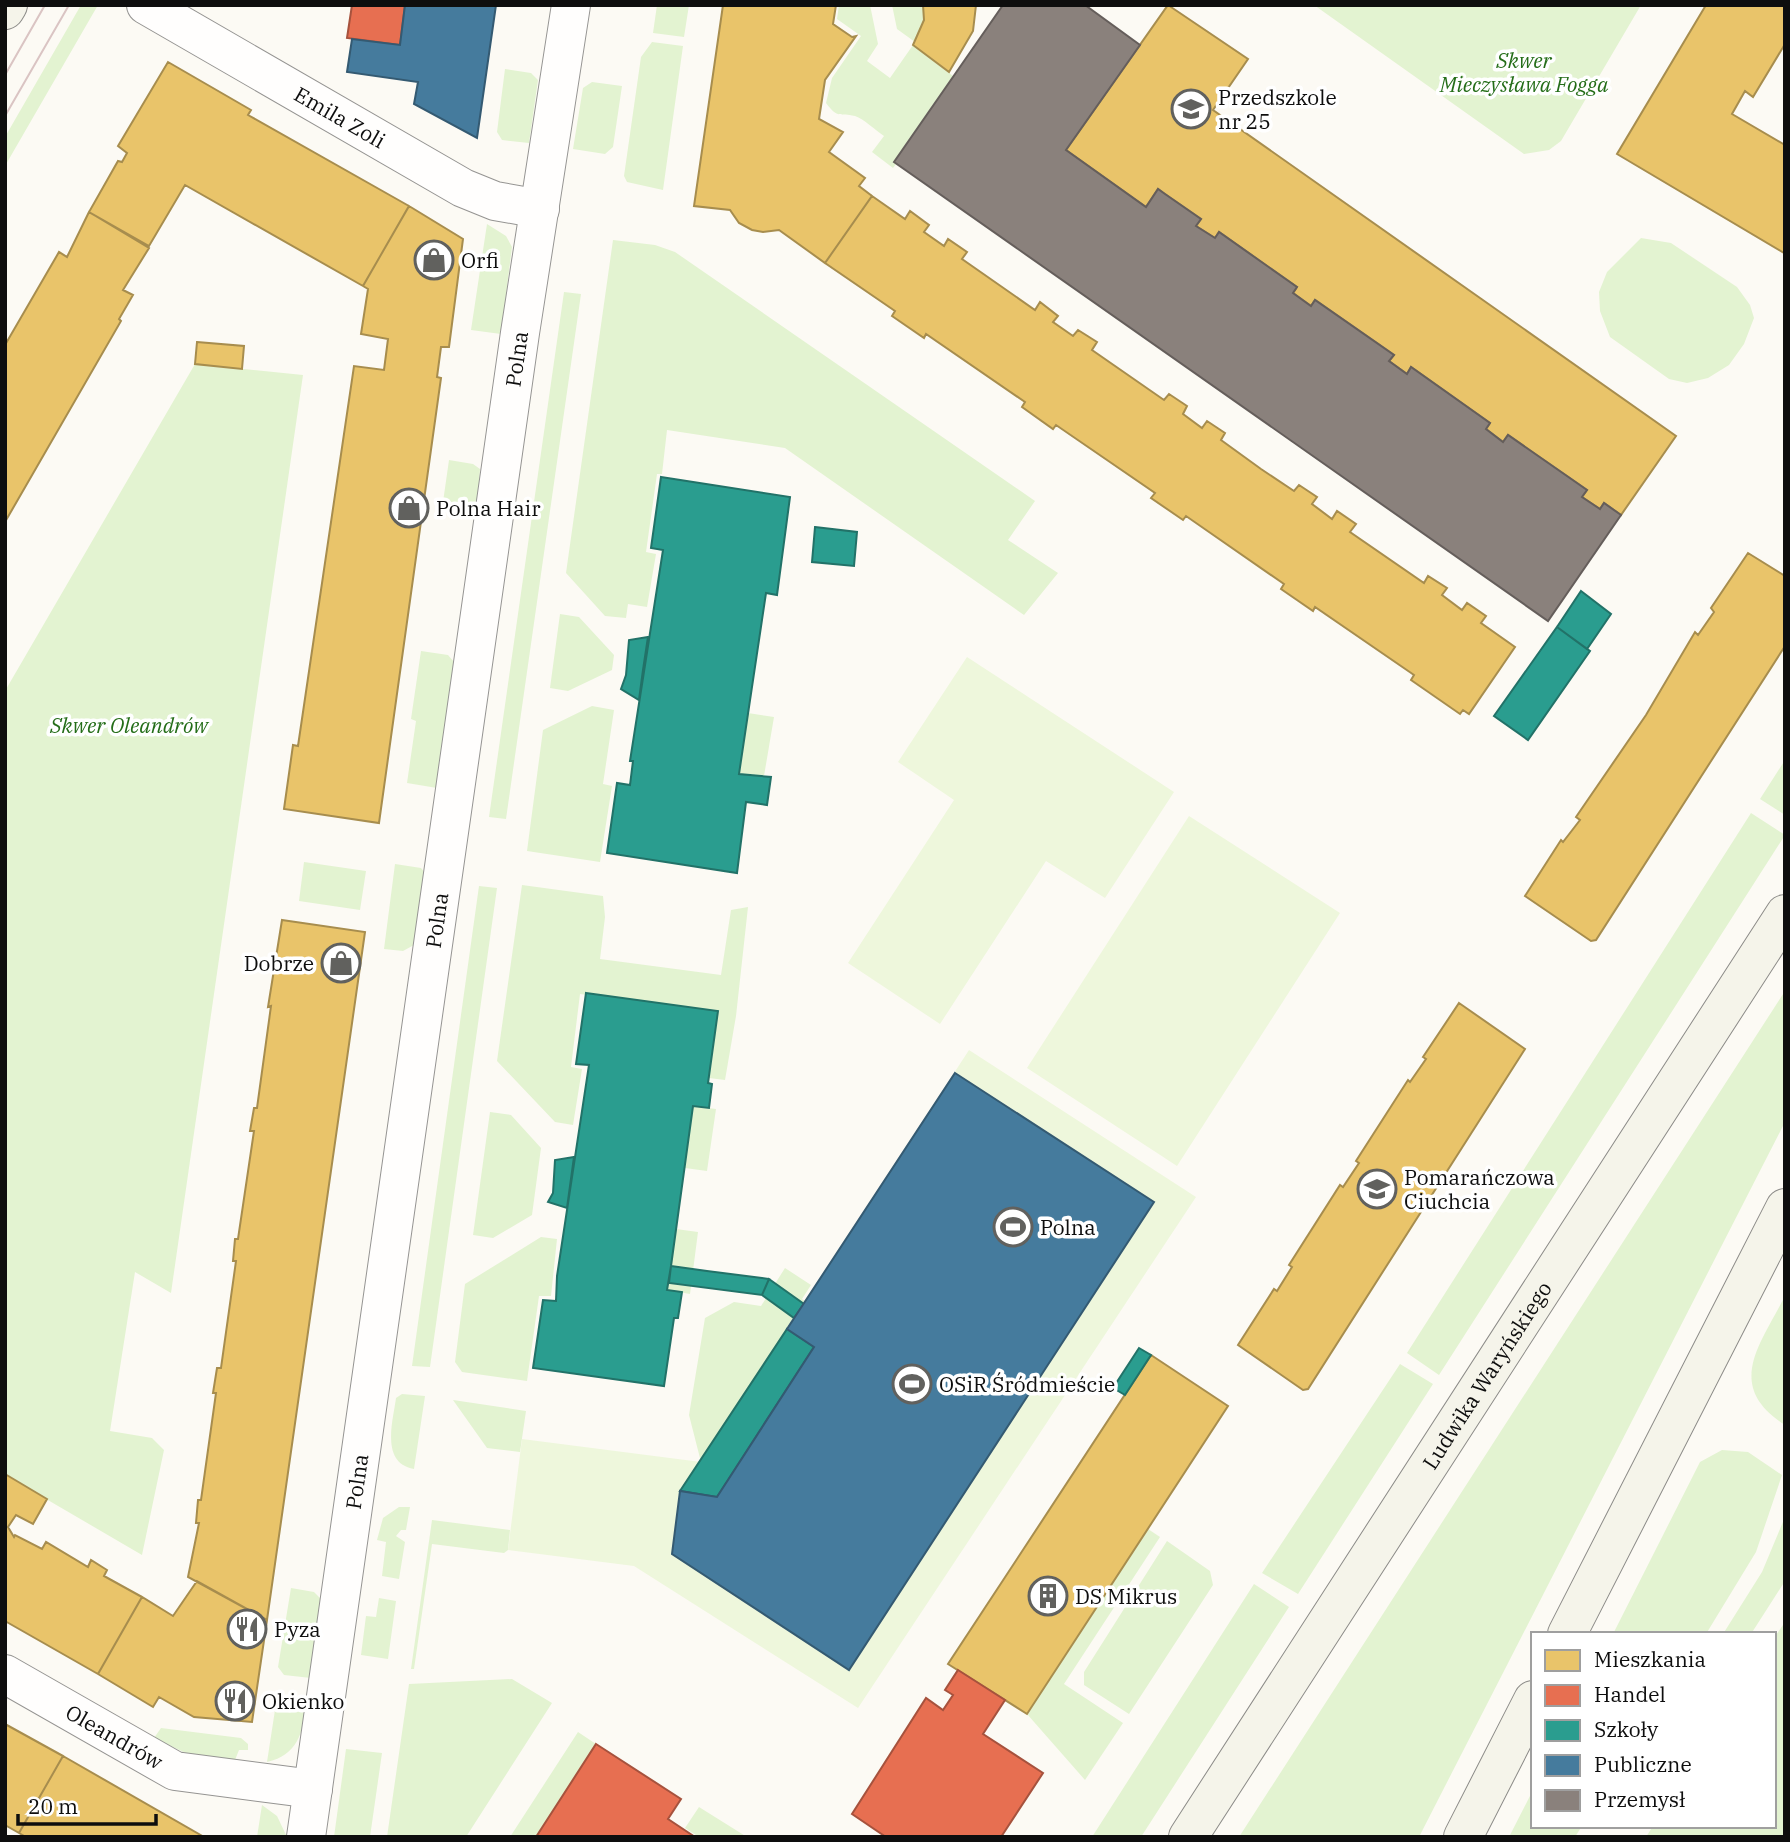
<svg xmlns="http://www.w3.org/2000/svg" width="1790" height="1842" font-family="'IBM Plex Serif',serif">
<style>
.green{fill:#e3f3d1}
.pitch{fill:#eef7dc}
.homes{fill:#e9c46a;stroke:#a78d4e;stroke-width:2}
.shops{fill:#e76f51;stroke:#a6523d;stroke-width:2}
.schools{fill:#2a9d8f;stroke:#227268;stroke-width:2}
.public{fill:#457b9d;stroke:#345a72;stroke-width:2}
.industry{fill:#8a817c;stroke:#655e5b;stroke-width:2}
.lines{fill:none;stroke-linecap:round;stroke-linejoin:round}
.street-casing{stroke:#959492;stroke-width:40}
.secondary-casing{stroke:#8c8b88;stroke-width:40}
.street{stroke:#fffefd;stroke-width:38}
.secondary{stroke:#f5f4ea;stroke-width:38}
.tram{stroke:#dac4c3;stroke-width:2}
.labels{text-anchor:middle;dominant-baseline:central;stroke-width:7;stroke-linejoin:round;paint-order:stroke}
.park-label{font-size:21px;font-style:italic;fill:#246d18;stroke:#fff}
.poi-label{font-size:21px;fill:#0e0e0e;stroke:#fff;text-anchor:start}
.street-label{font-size:21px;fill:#0e0e0e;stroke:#fff}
</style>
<rect width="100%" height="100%" fill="#fcfaf4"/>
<path class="green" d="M 81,5 L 98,5 L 5,166 L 5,137 Z
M 657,5 L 689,5 L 684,37 L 653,33 Z
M 839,5 L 870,5 L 878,44 L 867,61 L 890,78 L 913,45 L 953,76 L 894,161 L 896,164 L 893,168 L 872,152 L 884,136 C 875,130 864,119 855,116 C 839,112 839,120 826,103 L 832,78 L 861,36 L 837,19 Z
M 892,5 L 923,5 L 924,20 L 915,42 L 897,29 Z
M 1314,5 L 1641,5 L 1561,141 L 1549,150 L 1524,154 Z
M 652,42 L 683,46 L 663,190 L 627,182 L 624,176 L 641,57 Z
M 505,69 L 531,73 L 538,80 L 529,143 L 502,140 L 497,132 Z
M 592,82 L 622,86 L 613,147 L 605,154 L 573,149 L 583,88 Z
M 487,224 L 506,236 L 512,247 L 501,334 L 471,330 Z
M 1641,238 L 1671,243 L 1737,287 L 1750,305 L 1754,318 L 1744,344 L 1729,365 L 1708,378 L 1687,383 L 1669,379 L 1610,337 L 1600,311 L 1599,292 L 1607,272 Z
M 613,240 L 655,245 L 675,252 L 1035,501 L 1008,540 L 1058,573 L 1024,615 L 785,448 L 667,430 L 662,474 L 657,474 L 646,552 L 656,554 L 647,607 L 628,604 L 626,618 L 605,616 L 566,573 Z
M 564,292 L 581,294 L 506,819 L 489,817 Z
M 195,364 L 303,375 L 171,1293 L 135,1272 L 110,1431 L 152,1438 L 164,1450 L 142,1555 L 5,1475 L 5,691 Z
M 449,460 L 473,464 L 480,469 L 478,499 L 472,505 L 443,502 Z
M 560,614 L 579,617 L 614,655 L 612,670 L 568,691 L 550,688 Z
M 421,651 L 448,655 L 454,662 L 437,788 L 407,783 L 416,721 L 411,719 Z
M 592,706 L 614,710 L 603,784 L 612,786 L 600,862 L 527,851 L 543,730 Z
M 748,713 L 774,717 L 764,776 L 739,774 Z
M 1785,760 L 1785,815 L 1760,799 Z
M 1751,813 L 1785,835 L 1439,1375 L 1407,1353 Z
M 304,862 L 366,871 L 360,910 L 299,901 Z
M 395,864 L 421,868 L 425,873 L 414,945 L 403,951 L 384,949 Z
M 522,885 L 603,896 L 605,917 L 600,959 L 721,975 L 731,910 L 748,907 L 736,1016 L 725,1080 L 709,1078 L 717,1011 L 580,994 L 571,1067 L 582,1069 L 573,1125 L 555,1122 L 497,1061 Z
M 479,886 L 497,888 L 430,1367 L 412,1366 Z
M 1785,991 L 1785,1122 L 1419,1837 L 1239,1837 Z
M 693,1106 L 716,1109 L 707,1171 L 685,1168 Z
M 490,1112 L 511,1115 L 541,1148 L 532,1215 L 493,1238 L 473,1235 Z
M 676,1229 L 698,1232 L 690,1294 L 667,1290 Z
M 541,1237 L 557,1239 L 551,1296 L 539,1296 L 527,1381 L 462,1372 L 455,1362 L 465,1284 Z
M 785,1268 L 811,1285 L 802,1299 L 805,1301 L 701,1462 L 689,1415 L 705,1318 L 734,1302 L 761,1306 Z
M 1785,1296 L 1785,1425 C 1724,1386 1760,1345 1785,1296 Z
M 1400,1364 L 1433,1384 L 1298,1594 L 1262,1573 Z
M 402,1394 L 425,1396 L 414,1469 C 380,1463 393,1421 396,1398 Z
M 453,1400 L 526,1411 L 520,1452 L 487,1448 Z
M 1722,1450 L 1748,1452 L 1782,1475 L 1756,1552 L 1706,1634 L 1613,1634 L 1700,1462 Z
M 399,1507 L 410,1507 L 406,1530 L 401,1530 L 396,1536 L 405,1542 L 399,1579 L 382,1576 L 386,1542 L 377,1540 L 383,1518 Z
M 1785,1517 L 1785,1581 L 1751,1634 L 1723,1634 L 1762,1572 Z
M 432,1520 L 510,1530 L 508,1550 L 504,1553 L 432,1544 L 414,1669 L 411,1669 Z
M 1148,1529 L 1160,1537 L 1064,1684 L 1123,1723 L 1085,1780 L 1027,1714 Z
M 1167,1541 L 1210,1571 L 1213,1585 L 1129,1714 L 1084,1685 L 1084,1672 Z
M 1254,1584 L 1289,1607 L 1141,1837 L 1092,1837 Z
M 291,1588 L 314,1592 L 322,1600 L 311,1678 L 284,1675 L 278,1667 Z
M 379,1598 L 396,1601 L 388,1659 L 361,1655 L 366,1616 L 376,1617 Z
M 1785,1622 L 1785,1837 L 1646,1837 L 1653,1826 L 1774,1826 L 1774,1638 Z
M 512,1679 L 552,1703 L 466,1837 L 387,1837 L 409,1684 Z
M 283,1704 L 307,1706 C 302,1733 298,1755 267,1762 L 275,1710 Z
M 161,1728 L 241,1738 L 248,1744 L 248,1750 L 239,1750 L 235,1760 L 192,1756 L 154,1738 Z
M 578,1732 L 596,1744 L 536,1837 L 510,1837 Z
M 346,1749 L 382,1753 L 370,1837 L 334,1837 Z
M 1533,1790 L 1533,1826 L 1582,1826 L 1575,1837 L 1509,1837 Z
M 262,1805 L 277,1816 L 287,1837 L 257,1837 Z
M 699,1807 L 747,1837 L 699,1837 L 685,1828 Z"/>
<path class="pitch" d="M 967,657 L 1174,792 L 1105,898 L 1046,861 L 940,1024 L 848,963 L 954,800 L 898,762 Z
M 1189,816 L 1340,913 L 1177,1166 L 1027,1068 Z
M 969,1050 L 1196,1197 L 858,1708 L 634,1566 L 508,1550 L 522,1439 L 701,1462 Z"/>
<path class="homes" d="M 723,5 L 836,5 L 833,24 L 852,37 L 856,36 L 825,80 L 819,119 L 843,132 L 829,152 L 865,178 L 859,186 L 872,196 L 825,263 L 779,230 L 763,232 L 752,230 L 739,223 L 730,210 L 694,206 Z
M 923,5 L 976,5 L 973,31 L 949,72 L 913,45 L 924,20 Z
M 1168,5 L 1248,59 L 1213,110 L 1676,436 L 1621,515 L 1604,503 L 1600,509 L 1582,497 L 1587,490 L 1508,435 L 1503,442 L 1486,429 L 1490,423 L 1411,367 L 1407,374 L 1389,361 L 1394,355 L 1315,300 L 1311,306 L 1293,293 L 1297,287 L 1219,232 L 1215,238 L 1196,226 L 1201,219 L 1165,194 L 1158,189 L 1146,207 L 1066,150 Z
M 1706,5 L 1785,5 L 1785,44 L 1753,97 L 1745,91 L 1732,114 L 1785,145 L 1784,253 L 1617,154 Z
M 168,62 L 251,110 L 248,115 L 409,206 L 363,286 L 185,185 L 149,246 L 89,212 L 118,161 L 122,162 L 127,153 L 118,146 Z
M 872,196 L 905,219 L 910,211 L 929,225 L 924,232 L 944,246 L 948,239 L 967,252 L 962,259 L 1035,310 L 1040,302 L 1058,316 L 1053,322 L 1073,336 L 1078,330 L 1097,342 L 1092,350 L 1164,400 L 1169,394 L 1187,406 L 1183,414 L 1202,428 L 1207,421 L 1225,433 L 1221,440 L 1261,469 L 1294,491 L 1299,485 L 1317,497 L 1312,504 L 1332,519 L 1337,511 L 1356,524 L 1350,532 L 1424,583 L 1428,576 L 1447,588 L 1442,595 L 1462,610 L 1467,603 L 1486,616 L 1481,623 L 1515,647 L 1469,714 L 1463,710 L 1460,714 L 1411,680 L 1414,675 L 1315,607 L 1313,611 L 1281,589 L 1284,584 L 1186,516 L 1183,520 L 1151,498 L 1155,493 L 1056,425 L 1053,429 L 1022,407 L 1025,402 L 926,334 L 924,338 L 892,316 L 895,311 L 825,263 Z
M 409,206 L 463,239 L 449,347 L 441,347 L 437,377 L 441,378 L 379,823 L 284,809 L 293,745 L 298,746 L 354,366 L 384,370 L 388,339 L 361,334 L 368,289 L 363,286 Z
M 89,212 L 149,248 L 123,290 L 133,295 L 119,319 L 121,321 L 5,522 L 5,345 L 59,252 L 67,257 Z
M 197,342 L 244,346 L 242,369 L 195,364 Z
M 1748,553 L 1785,576 L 1785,646 L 1596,940 L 1591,941 L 1525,896 L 1561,840 L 1563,842 L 1580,820 L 1576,817 L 1646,715 L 1695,632 L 1698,635 L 1714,612 L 1711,608 Z
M 282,920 L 365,932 L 267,1620 L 188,1577 L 199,1523 L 196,1523 L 198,1500 L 201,1500 L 216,1393 L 213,1393 L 217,1368 L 221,1368 L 236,1261 L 233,1261 L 235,1239 L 238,1239 L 254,1131 L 250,1131 L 254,1108 L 257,1108 L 271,1006 L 268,1007 Z
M 1459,1003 L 1525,1049 L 1308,1389 L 1303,1390 L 1238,1345 L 1274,1289 L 1277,1291 L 1292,1267 L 1289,1265 L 1340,1185 L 1343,1187 L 1359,1163 L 1356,1161 L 1408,1080 L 1410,1082 L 1426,1059 L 1423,1057 Z
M 1151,1355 L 1228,1406 L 1027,1714 L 948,1664 Z
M 5,1474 L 47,1499 L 33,1524 L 16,1515 L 8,1527 L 14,1537 L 15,1535 L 42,1549 L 46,1542 L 88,1567 L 91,1560 L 107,1570 L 104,1576 L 142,1597 L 98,1674 L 5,1621 Z
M 197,1581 L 267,1620 L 252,1722 L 194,1717 L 159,1697 L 153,1707 L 98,1674 L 142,1597 L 173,1616 Z
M 5,1724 L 63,1756 L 19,1833 L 5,1825 Z
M 63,1756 L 204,1837 L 26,1837 L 19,1833 Z"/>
<path class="shops" d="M 352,5 L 405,5 L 400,45 L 347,38 Z
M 958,1670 L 1005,1700 L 983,1734 L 1043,1773 L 1001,1837 L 886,1837 L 852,1814 L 926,1698 L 943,1710 L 953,1695 L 945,1690 Z
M 596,1744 L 681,1799 L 668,1819 L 695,1837 L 536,1837 Z"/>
<path class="schools" d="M 661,477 L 790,497 L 777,595 L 766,593 L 739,774 L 771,777 L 767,805 L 746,802 L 737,873 L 607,853 L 617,783 L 630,785 L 633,761 L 630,761 L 663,550 L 651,548 Z
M 815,527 L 857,532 L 854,566 L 812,562 Z
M 1581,591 L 1611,614 L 1587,649 L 1557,627 Z
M 1557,627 L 1590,651 L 1528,740 L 1494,716 Z
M 648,637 L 643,670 L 639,700 L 621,689 L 626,675 L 629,640 Z
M 586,993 L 718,1011 L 708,1083 L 712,1084 L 709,1108 L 693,1106 L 671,1266 L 667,1290 L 682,1292 L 678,1318 L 674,1318 L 664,1386 L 533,1368 L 543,1300 L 556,1301 L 557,1276 L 589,1065 L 576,1064 Z
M 574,1157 L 567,1208 L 548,1202 L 553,1193 L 555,1160 Z
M 671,1266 L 707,1271 L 769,1279 L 762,1295 L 669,1283 Z
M 769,1279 L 804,1304 L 794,1318 L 762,1295 Z
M 787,1329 L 814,1347 L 717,1497 L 680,1491 Z
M 1139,1348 L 1151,1355 L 1125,1395 L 1113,1388 Z"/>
<path class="public" d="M 405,5 L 496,5 L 477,138 L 414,104 L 418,82 L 347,72 L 352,39 L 400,45 Z
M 955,1073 L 1154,1202 L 849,1670 L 672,1554 L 680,1491 L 717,1497 L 814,1347 L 787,1329 Z"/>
<path class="industry" d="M 1003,5 L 1085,5 L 1140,45 L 1066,150 L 1146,207 L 1158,189 L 1165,194 L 1201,219 L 1196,226 L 1215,238 L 1219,232 L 1297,287 L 1293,293 L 1311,306 L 1315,300 L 1394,355 L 1389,361 L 1407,374 L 1411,367 L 1490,423 L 1486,429 L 1503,442 L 1508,435 L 1587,490 L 1582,497 L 1600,509 L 1604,503 L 1621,515 L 1548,621 L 894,162 Z"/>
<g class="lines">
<defs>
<g id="street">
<path id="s1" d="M 146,5 L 463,188 L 495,201 L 540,209"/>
<path id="s2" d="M 5,1674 L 175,1771 L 313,1789"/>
<path id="s3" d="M 306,1837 L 520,333 L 571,5"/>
</g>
<g id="secondary">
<path d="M 5,10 L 8,5"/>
<path d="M 1567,1634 L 1785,1208"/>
<path id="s4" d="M 1188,1837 L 1785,914"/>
<path d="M 1463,1837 L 1533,1700"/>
</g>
</defs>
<use href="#street" class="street-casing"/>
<use href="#secondary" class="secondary-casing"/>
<use href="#street" class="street"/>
<use href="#secondary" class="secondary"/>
<path class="tram" d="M 5,75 L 45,5
M 5,116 L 69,5"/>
</g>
<defs>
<symbol id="school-ring" viewBox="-11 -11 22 22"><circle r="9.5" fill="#fff" stroke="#61615e" stroke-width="1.5"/><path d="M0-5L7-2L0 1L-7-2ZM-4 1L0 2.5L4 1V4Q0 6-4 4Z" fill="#61615e"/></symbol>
<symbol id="shop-ring" viewBox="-11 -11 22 22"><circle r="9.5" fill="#fff" stroke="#61615e" stroke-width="1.5"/><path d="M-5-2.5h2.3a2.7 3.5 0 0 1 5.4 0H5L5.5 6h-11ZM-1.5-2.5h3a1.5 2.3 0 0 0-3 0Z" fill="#61615e"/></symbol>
<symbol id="stadium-ring" viewBox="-11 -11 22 22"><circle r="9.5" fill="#fff" stroke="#61615e" stroke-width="1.5"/><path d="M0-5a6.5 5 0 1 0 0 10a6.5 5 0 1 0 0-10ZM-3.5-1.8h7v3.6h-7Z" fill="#61615e"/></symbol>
<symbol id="building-ring" viewBox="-11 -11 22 22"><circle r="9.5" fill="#fff" stroke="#61615e" stroke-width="1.5"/><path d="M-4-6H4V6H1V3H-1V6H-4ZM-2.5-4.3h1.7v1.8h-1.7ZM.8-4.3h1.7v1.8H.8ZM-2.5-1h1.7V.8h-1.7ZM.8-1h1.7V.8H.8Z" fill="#61615e"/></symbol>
<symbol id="restaurant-ring" viewBox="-11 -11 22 22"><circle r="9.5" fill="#fff" stroke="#61615e" stroke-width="1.5"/><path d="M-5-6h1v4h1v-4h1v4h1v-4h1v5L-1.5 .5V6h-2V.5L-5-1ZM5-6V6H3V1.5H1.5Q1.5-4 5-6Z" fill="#61615e"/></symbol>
</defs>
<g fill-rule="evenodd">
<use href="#school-ring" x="1169" y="87" width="44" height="44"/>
<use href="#shop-ring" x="412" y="238" width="44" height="44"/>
<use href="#shop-ring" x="387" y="486" width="44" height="44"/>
<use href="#shop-ring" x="319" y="941" width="44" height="44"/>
<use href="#school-ring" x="1355" y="1167" width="44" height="44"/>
<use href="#stadium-ring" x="991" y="1205" width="44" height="44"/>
<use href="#stadium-ring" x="890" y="1362" width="44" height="44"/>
<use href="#building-ring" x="1026" y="1574" width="44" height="44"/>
<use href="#restaurant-ring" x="225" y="1607" width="44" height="44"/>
<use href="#restaurant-ring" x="213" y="1679" width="44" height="44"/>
</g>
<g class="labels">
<g class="park-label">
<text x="1524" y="60">Skwer<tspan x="1524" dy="24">Mieczysława Fogga</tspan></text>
<text x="129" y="725">Skwer Oleandrów</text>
</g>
<g class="poi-label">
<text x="1218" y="97">Przedszkole<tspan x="1218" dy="24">nr 25</tspan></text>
<text x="461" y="260">Orfi</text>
<text x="436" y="508">Polna Hair</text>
<text x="314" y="963" text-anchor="end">Dobrze</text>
<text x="1404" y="1177">Pomarańczowa<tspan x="1404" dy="24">Ciuchcia</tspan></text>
<text x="1040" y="1227">Polna</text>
<text x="939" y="1384">OSiR Śródmieście</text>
<text x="1075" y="1596">DS Mikrus</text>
<text x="274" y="1629">Pyza</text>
<text x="262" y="1701">Okienko</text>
</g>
<g class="street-label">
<text stroke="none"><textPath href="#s1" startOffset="224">Emila Zoli</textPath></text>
<text stroke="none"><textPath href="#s3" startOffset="1493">Polna</textPath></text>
<text stroke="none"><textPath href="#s3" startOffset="926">Polna</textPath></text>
<text stroke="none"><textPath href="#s4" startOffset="550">Ludwika Waryńskiego</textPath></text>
<text stroke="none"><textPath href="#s3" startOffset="359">Polna</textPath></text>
<text stroke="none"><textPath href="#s2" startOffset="126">Oleandrów</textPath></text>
</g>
</g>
<rect width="1790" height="1842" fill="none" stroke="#0e0e0e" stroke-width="14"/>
<rect x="1531" y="1632" width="245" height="196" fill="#ffffff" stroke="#9f9f9f" stroke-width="2"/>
<rect x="1545" y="1650" width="35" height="21" fill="#e9c46a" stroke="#9f9f9f" stroke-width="2"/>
<text x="1594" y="1667" font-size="21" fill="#0e0e0e">Mieszkania</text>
<rect x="1545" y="1685" width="35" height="21" fill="#e76f51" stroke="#9f9f9f" stroke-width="2"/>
<text x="1594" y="1702" font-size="21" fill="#0e0e0e">Handel</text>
<rect x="1545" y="1720" width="35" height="21" fill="#2a9d8f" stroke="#9f9f9f" stroke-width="2"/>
<text x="1594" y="1737" font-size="21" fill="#0e0e0e">Szkoły</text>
<rect x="1545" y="1755" width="35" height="21" fill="#457b9d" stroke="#9f9f9f" stroke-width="2"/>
<text x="1594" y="1772" font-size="21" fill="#0e0e0e">Publiczne</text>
<rect x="1545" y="1790" width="35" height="21" fill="#8a817c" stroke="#9f9f9f" stroke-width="2"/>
<text x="1594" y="1807" font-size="21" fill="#0e0e0e">Przemysł</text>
<path d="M18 1814v10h138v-10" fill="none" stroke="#0e0e0e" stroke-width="3.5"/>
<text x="28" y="1814" font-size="21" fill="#0e0e0e" stroke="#ffffff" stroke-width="5" paint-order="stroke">20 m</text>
</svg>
